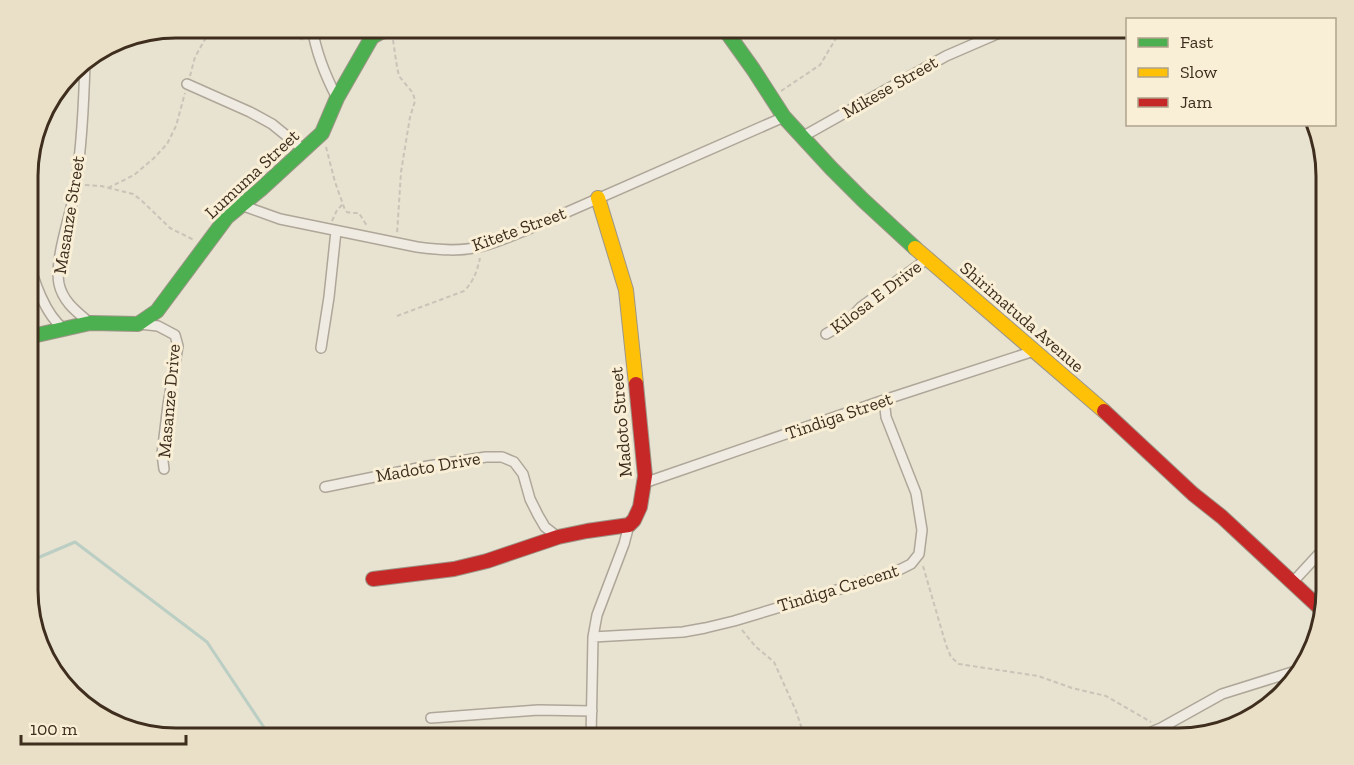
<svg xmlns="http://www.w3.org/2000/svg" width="1354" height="765" font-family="'Zilla Slab',serif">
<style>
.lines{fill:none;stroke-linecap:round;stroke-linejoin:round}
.stream{stroke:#bacec3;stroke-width:3}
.street-casing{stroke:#aea698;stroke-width:12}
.fast-casing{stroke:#9d9688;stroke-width:16}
.slow-casing{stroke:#9d9688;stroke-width:16}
.jam-casing{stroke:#9d9688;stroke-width:16}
.path{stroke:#c9c3b8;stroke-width:2;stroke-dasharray:4.5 3;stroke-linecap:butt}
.street{stroke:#f0ebe2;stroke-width:9}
.fast{stroke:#4caf50;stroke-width:14}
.slow{stroke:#ffc107;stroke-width:14}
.jam{stroke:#c62828;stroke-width:14}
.labels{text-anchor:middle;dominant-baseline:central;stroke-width:6;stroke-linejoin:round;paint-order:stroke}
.street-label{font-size:18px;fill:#3f2e1e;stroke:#f9efd6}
.rim{fill:none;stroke:#3f2e1e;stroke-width:3}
</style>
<rect width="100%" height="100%" fill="#e8e2d0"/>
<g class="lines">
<path class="stream" d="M 28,562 L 75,542 L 207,642 L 271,738"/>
<defs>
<path id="street" d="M 312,27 C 316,53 325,75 337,98
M 85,60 C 84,101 82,143 76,184 C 72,212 54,258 59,284 C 63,302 77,312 90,323
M 187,84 L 250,112 L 272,124 L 304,150
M 802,137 L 946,56 L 1013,27
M 241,205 L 280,219 L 417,247 C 439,250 462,252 483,246 C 497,242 511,236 524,231 L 784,117
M 28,257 C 33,279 45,315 64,329
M 139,324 L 158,326 L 175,335 L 178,346 L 168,405 L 162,454 L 164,469
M 826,334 L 847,322 L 861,307 L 927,259
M 321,348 L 329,297 L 336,231
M 644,483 L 887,399 L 1034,351
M 325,487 L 428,466 L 486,457 L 502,457 L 514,462 L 523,474 L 530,499 L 538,515 L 545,527 L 558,537
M 1292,583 L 1327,545
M 593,637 L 683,632 L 705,628 L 734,621 L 893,573 L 911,564 L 919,554 L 922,530 L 916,493 L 886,417 L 885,408 L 887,399
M 431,718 L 538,710 L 592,711
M 591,738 L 593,637 L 597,615 L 624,544 L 629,525
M 1137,738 L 1161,728 L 1222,694 L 1302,669"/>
<path id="fast" d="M 723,27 L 753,69 L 784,117 L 831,168 L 863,200 L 915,248
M 28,337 L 90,323 L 138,324 L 157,311 L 227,217 L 261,189 L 322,133 L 337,98 L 372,37 L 381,32 L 408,27"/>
<path id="slow" d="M 598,198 L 626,290 L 636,384
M 915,248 L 1104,411"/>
<path id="jam" d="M 1104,411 L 1193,494 L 1222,517 L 1323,611
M 373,579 L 454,569 L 487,561 L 558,537 L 587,531 L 629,525 L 634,520 L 640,507 L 645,476 L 636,384"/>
</defs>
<use href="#street" class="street-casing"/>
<use href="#fast" class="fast-casing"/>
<use href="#slow" class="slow-casing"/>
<use href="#jam" class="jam-casing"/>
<path class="path" d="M 271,27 L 304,40
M 393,40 L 397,67 L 399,76 L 413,93 L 415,101 L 410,117 L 401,172 L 397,234
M 190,76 L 195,57 L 212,27
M 781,91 L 820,65 L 841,30
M 326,147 L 335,182 L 345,210 L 347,212 L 351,213 L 359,213 L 367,226
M 85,185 L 101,186 L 133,194 L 141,200 L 170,228 L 194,240
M 108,188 L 134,175 L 154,158 L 167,144 L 176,126 L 185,93
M 332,221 L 337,210 L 343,204
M 397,316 L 464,291 C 474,281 477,271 480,258
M 923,566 L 946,645 L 951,657 L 959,664 L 1038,676 L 1072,688 L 1106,696 L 1151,722
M 742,630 L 755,646 L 774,662 L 796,711 L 805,738"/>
<use href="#street" class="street"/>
<use href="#fast" class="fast"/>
<use href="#slow" class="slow"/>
<use href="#jam" class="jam"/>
</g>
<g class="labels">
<g class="street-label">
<text transform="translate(890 87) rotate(-30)">Mikese Street</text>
<text transform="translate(252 174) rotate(-43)">Lumuma Street</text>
<text transform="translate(69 215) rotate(-81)">Masanze Street</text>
<text transform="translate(519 229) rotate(-20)">Kitete Street</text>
<text transform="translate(876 297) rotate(-37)">Kilosa E Drive</text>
<text transform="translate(1022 317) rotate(41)">Shirimatuda Avenue</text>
<text transform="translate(169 401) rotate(-85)">Masanze Drive</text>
<text transform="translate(839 416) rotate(-19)">Tindiga Street</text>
<text transform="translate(621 422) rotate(-95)">Madoto Street</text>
<text transform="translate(428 467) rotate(-10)">Madoto Drive</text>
<text transform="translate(838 588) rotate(-17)">Tindiga Crecent</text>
</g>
</g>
<path d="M0 0H1354V765H0ZM176 38H1178A138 138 0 0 1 1316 176V590A138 138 0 0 1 1178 728H176A138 138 0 0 1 38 590V176A138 138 0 0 1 176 38Z" fill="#eae0c7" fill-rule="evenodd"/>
<path class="rim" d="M176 38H1178A138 138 0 0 1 1316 176V590A138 138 0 0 1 1178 728H176A138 138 0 0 1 38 590V176A138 138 0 0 1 176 38Z"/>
<rect x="1126" y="18" width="210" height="108" fill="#f9efd6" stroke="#afa28c" stroke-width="1.5"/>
<rect x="1138" y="38" width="30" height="9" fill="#4caf50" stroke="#afa28c" stroke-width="1.5"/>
<text x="1180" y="48" font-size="18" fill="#3f2e1e">Fast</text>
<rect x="1138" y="68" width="30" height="9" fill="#ffc107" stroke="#afa28c" stroke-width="1.5"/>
<text x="1180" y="78" font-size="18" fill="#3f2e1e">Slow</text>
<rect x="1138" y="98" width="30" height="9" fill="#c62828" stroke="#afa28c" stroke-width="1.5"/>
<text x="1180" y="108" font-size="18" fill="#3f2e1e">Jam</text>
<path d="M21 735v9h165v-9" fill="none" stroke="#3f2e1e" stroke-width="3"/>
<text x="30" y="735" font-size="18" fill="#3f2e1e" stroke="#f9efd6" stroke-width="4.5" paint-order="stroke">100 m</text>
</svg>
